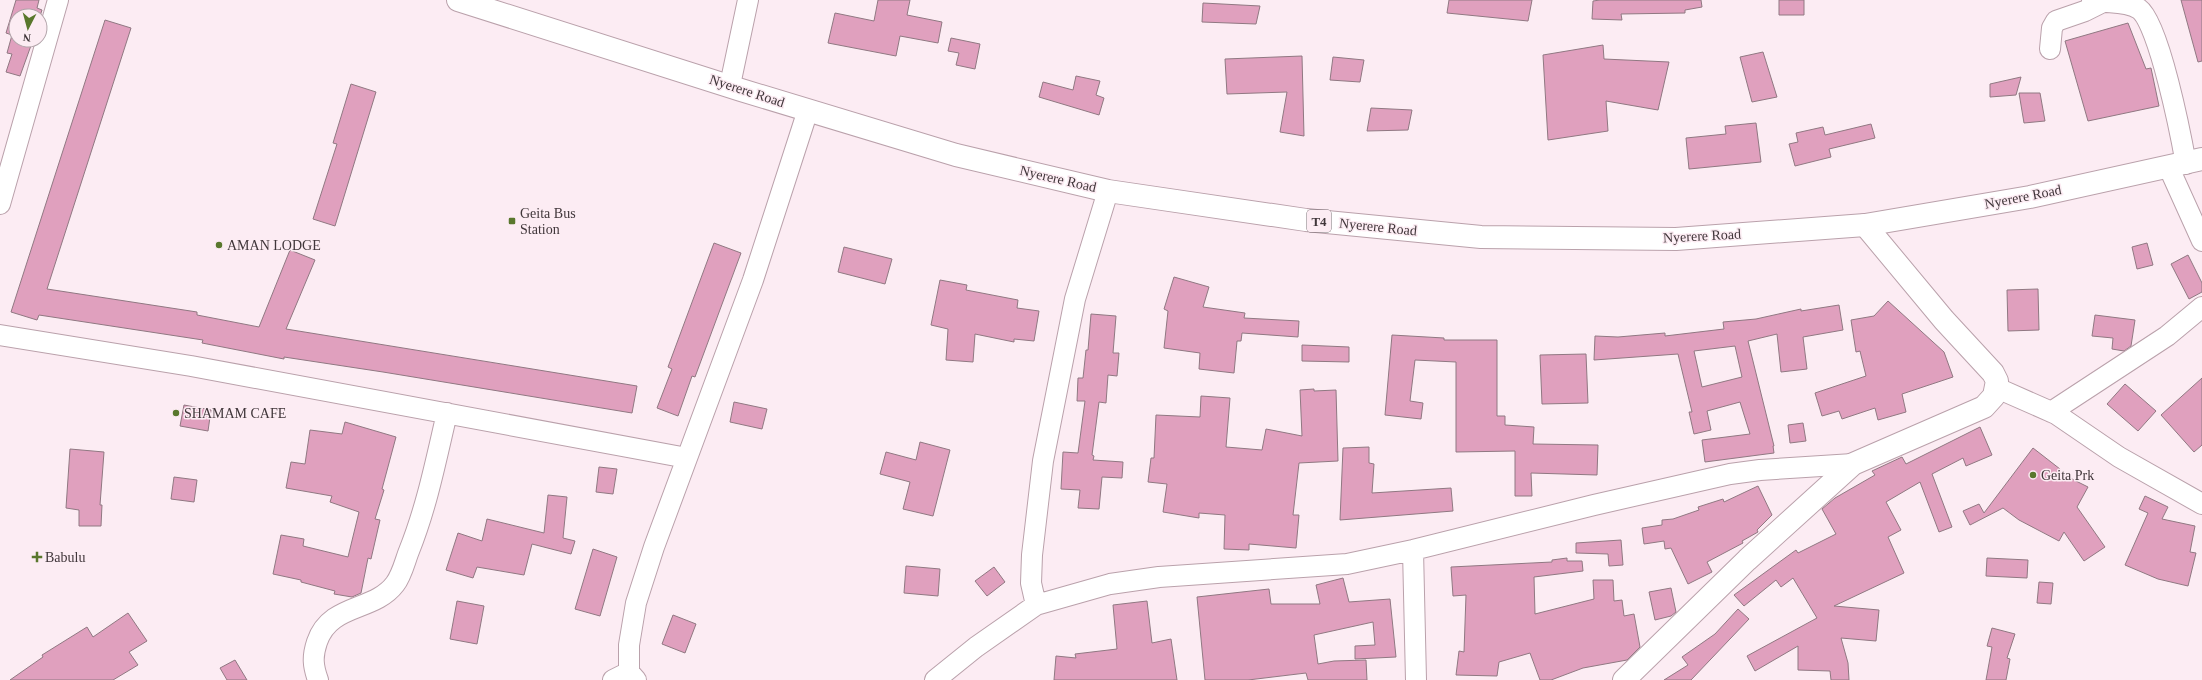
<svg xmlns="http://www.w3.org/2000/svg" width="2202" height="680" font-family="Georgia,serif">
<style>
.building{fill:#e0a0be;stroke:#907882;fill-rule:evenodd}
.lines{fill:none;stroke-linecap:round;stroke-linejoin:round}
.minor-casing{stroke:#baa1ab;stroke-width:22}
.major-casing{stroke:#baa1ab;stroke-width:24}
.highway-casing{stroke:#baa1ab;stroke-width:24}
.minor{stroke:#fff;stroke-width:20}
.major{stroke:#fff;stroke-width:22}
.highway{stroke:#fff;stroke-width:22}
.poi-dot{fill:#59772c;stroke:#fcecf3;stroke-width:1.5}
.labels{text-anchor:middle;dominant-baseline:central;stroke-width:3;stroke-linejoin:round;paint-order:stroke}
.shield{fill:#fcecf3;stroke:#786d72;stroke-width:1}
.shield-label{font-size:13px;font-weight:bold;fill:#40363a}
.street-label{font-size:14px;fill:#40363a;stroke:#fcecf3}
.poi-label{font-size:14px;fill:#40363a;stroke:#fcecf3;text-anchor:start}
</style>
<rect width="100%" height="100%" fill="#fcecf3"/>
<path class="building" d="M 16,0 L 39,0 L 37,8 L 42,10 L 40,16 L 16,16 L 16,40 L 33,40 L 20,76 L 6,72 L 12,54 L 7,53 L 12,35 L 6,33 Z
M 878,0 L 910,0 L 907,15 L 942,22 L 938,43 L 900,36 L 896,56 L 828,43 L 835,13 L 874,21 Z
M 1449,0 L 1532,0 L 1528,21 L 1447,13 Z
M 1600,0 L 1701,0 L 1702,7 L 1685,10 L 1685,13 L 1621,14 L 1622,20 L 1592,19 L 1593,1 Z
M 1779,0 L 1804,0 L 1804,15 L 1779,15 Z
M 2181,0 L 2202,0 L 2202,61 L 2198,62 Z
M 1203,3 L 1260,6 L 1256,24 L 1202,22 Z
M 105,20 L 131,28 L 47,289 L 197,312 L 197,315 L 259,327 L 290,250 L 315,260 L 286,329 L 637,386 L 632,413 L 383,372 L 284,357 L 284,359 L 202,343 L 203,340 L 39,315 L 37,320 L 11,312 Z
M 2128,23 L 2146,69 L 2151,68 L 2159,106 L 2088,121 L 2065,41 Z
M 951,38 L 980,44 L 975,69 L 956,65 L 959,53 L 948,51 Z
M 1603,45 L 1604,59 L 1669,62 L 1658,110 L 1606,101 L 1608,131 L 1548,140 L 1543,55 Z
M 1763,52 L 1777,97 L 1752,102 L 1740,57 Z
M 1302,56 L 1304,136 L 1280,132 L 1287,92 L 1227,94 L 1225,59 Z
M 1333,57 L 1364,60 L 1360,82 L 1330,80 Z
M 1076,76 L 1100,81 L 1096,95 L 1104,98 L 1099,115 L 1039,97 L 1043,82 L 1073,90 Z
M 2021,77 L 2016,95 L 1990,97 L 1990,84 Z
M 351,84 L 376,92 L 335,226 L 313,219 L 337,144 L 333,143 Z
M 2019,93 L 2040,93 L 2045,121 L 2024,123 Z
M 1371,108 L 1412,110 L 1408,130 L 1367,131 Z
M 1756,123 L 1761,162 L 1689,169 L 1686,138 L 1726,134 L 1725,126 Z
M 1871,124 L 1875,138 L 1829,149 L 1831,157 L 1795,166 L 1789,144 L 1798,142 L 1796,133 L 1823,127 L 1825,135 Z
M 714,243 L 741,253 L 695,377 L 692,376 L 678,416 L 657,408 L 672,369 L 668,367 Z
M 2147,243 L 2153,265 L 2137,269 L 2132,247 Z
M 844,247 L 892,259 L 885,284 L 838,272 Z
M 2188,255 L 2202,283 L 2202,292 L 2189,299 L 2171,264 Z
M 1174,277 L 1209,287 L 1203,307 L 1245,313 L 1244,318 L 1299,321 L 1298,337 L 1242,333 L 1241,341 L 1237,341 L 1234,373 L 1199,369 L 1200,353 L 1164,348 L 1168,311 L 1164,309 Z
M 940,280 L 967,285 L 966,290 L 1018,300 L 1017,308 L 1039,311 L 1034,341 L 1014,339 L 1014,342 L 975,334 L 973,362 L 946,360 L 948,329 L 931,325 Z
M 2038,289 L 2039,330 L 2008,331 L 2007,290 Z
M 1888,301 L 1944,352 L 1953,377 L 1902,394 L 1906,412 L 1878,420 L 1875,408 L 1842,419 L 1839,411 L 1822,416 L 1815,393 L 1866,376 L 1860,351 L 1856,352 L 1851,320 L 1874,316 Z
M 1839,305 L 1843,330 L 1803,337 L 1807,369 L 1781,372 L 1777,334 L 1748,341 L 1774,446 L 1773,446 L 1774,453 L 1705,462 L 1702,440 L 1750,434 L 1740,402 L 1707,411 L 1711,430 L 1694,434 L 1689,412 L 1692,412 L 1678,354 L 1594,360 L 1595,336 L 1618,337 L 1665,333 L 1665,336 L 1724,329 L 1723,322 L 1756,319 L 1801,309 L 1801,311 ZM 1735,346 L 1742,377 L 1702,387 L 1694,351 Z
M 1091,314 L 1116,316 L 1113,353 L 1119,353 L 1117,376 L 1108,375 L 1106,403 L 1099,402 L 1092,455 L 1094,456 L 1093,460 L 1123,462 L 1122,478 L 1102,477 L 1099,509 L 1078,508 L 1080,490 L 1061,489 L 1063,452 L 1078,453 L 1085,401 L 1077,401 L 1078,378 L 1083,378 L 1086,350 L 1088,350 Z
M 2095,315 L 2135,320 L 2131,346 L 2124,351 L 2112,349 L 2113,338 L 2092,336 Z
M 1392,335 L 1444,338 L 1444,340 L 1497,340 L 1497,416 L 1505,416 L 1505,425 L 1534,427 L 1533,444 L 1598,445 L 1597,475 L 1531,473 L 1532,496 L 1515,496 L 1515,451 L 1456,452 L 1456,362 L 1415,360 L 1410,401 L 1423,403 L 1421,419 L 1385,415 Z
M 1302,345 L 1349,347 L 1349,362 L 1302,361 Z
M 1586,354 L 1588,403 L 1542,404 L 1540,355 Z
M 2202,378 L 2202,445 L 2194,452 L 2161,415 Z
M 2125,384 L 2156,411 L 2138,431 L 2107,404 Z
M 1314,389 L 1314,391 L 1336,390 L 1338,461 L 1299,463 L 1293,515 L 1299,515 L 1296,548 L 1249,544 L 1249,550 L 1224,549 L 1225,515 L 1199,513 L 1199,518 L 1163,512 L 1167,484 L 1148,482 L 1151,458 L 1154,458 L 1156,415 L 1200,417 L 1201,396 L 1230,398 L 1226,447 L 1262,450 L 1266,429 L 1302,436 L 1300,390 Z
M 734,402 L 767,409 L 762,429 L 730,422 Z
M 184,405 L 211,410 L 208,431 L 180,426 Z
M 345,422 L 396,437 L 382,489 L 384,490 L 375,519 L 380,520 L 371,559 L 368,558 L 361,593 L 352,597 L 334,594 L 335,591 L 301,582 L 301,580 L 273,574 L 281,535 L 304,539 L 303,546 L 348,557 L 359,512 L 330,502 L 332,496 L 286,488 L 291,462 L 305,464 L 310,430 L 342,434 Z
M 1803,423 L 1806,441 L 1790,443 L 1788,425 Z
M 1980,427 L 1992,455 L 1966,466 L 1963,458 L 1932,474 L 1952,527 L 1939,532 L 1920,482 L 1886,502 L 1901,530 L 1888,537 L 1904,573 L 1834,606 L 1879,610 L 1876,641 L 1841,638 L 1848,663 L 1849,680 L 1831,680 L 1830,671 L 1798,670 L 1798,646 L 1755,671 L 1747,656 L 1817,618 L 1793,578 L 1781,587 L 1776,580 L 1744,606 L 1734,595 L 1796,550 L 1798,553 L 1836,534 L 1822,509 L 1835,498 L 1875,475 L 1872,471 L 1902,457 L 1906,464 Z
M 920,442 L 950,450 L 933,516 L 903,509 L 910,482 L 880,474 L 886,452 L 916,460 Z
M 1369,447 L 1369,463 L 1374,464 L 1372,493 L 1451,488 L 1453,511 L 1340,520 L 1343,448 Z
M 2033,448 L 2060,469 L 2058,472 L 2088,487 L 2077,507 L 2105,547 L 2084,561 L 2064,532 L 2059,541 L 2019,520 L 2003,508 L 1970,525 L 1963,511 L 1979,504 L 1984,513 Z
M 70,449 L 104,452 L 100,505 L 102,505 L 101,526 L 79,526 L 79,510 L 66,508 Z
M 599,467 L 617,469 L 613,494 L 596,492 Z
M 174,477 L 197,480 L 194,502 L 171,499 Z
M 1758,486 L 1772,515 L 1757,530 L 1758,532 L 1742,541 L 1743,543 L 1707,562 L 1712,572 L 1688,584 L 1671,548 L 1665,549 L 1664,541 L 1644,544 L 1642,528 L 1662,525 L 1662,520 L 1673,519 L 1699,510 L 1698,507 L 1723,499 L 1724,502 Z
M 548,495 L 567,497 L 563,538 L 575,541 L 571,554 L 532,544 L 524,575 L 477,567 L 473,578 L 446,570 L 458,533 L 482,541 L 487,519 L 544,533 Z
M 2145,496 L 2168,507 L 2162,519 L 2195,526 L 2190,552 L 2196,553 L 2188,586 L 2158,579 L 2125,565 L 2148,513 L 2139,509 Z
M 1621,540 L 1623,565 L 1609,566 L 1608,554 L 1576,553 L 1576,543 Z
M 593,549 L 617,557 L 600,616 L 575,609 Z
M 1567,558 L 1567,561 L 1582,561 L 1583,571 L 1534,577 L 1535,614 L 1594,599 L 1593,580 L 1613,580 L 1614,601 L 1622,600 L 1624,616 L 1634,614 L 1640,647 L 1627,660 L 1583,668 L 1551,680 L 1540,680 L 1530,653 L 1499,662 L 1497,676 L 1456,675 L 1459,651 L 1464,652 L 1466,595 L 1453,596 L 1451,567 L 1552,562 L 1552,560 Z
M 1987,558 L 2028,560 L 2027,578 L 1986,576 Z
M 906,566 L 940,569 L 938,596 L 904,593 Z
M 994,567 L 1005,582 L 987,596 L 975,581 Z
M 1343,578 L 1349,602 L 1390,599 L 1396,657 L 1355,659 L 1355,646 L 1375,645 L 1373,622 L 1314,635 L 1318,664 L 1334,661 L 1366,660 L 1367,680 L 1308,680 L 1306,673 L 1248,680 L 1205,680 L 1197,597 L 1269,589 L 1271,604 L 1320,604 L 1316,585 Z
M 2039,582 L 2053,583 L 2051,604 L 2037,603 Z
M 1671,588 L 1676,612 L 1671,616 L 1655,620 L 1649,592 Z
M 457,601 L 484,606 L 477,644 L 450,639 Z
M 1147,601 L 1152,643 L 1171,639 L 1177,680 L 1054,680 L 1056,656 L 1076,658 L 1075,654 L 1117,649 L 1113,605 Z
M 1738,609 L 1749,619 L 1691,680 L 1664,680 L 1688,665 L 1682,657 L 1715,634 Z
M 128,613 L 147,641 L 129,652 L 138,665 L 113,680 L 10,680 L 43,657 L 42,655 L 87,627 L 93,637 Z
M 673,615 L 696,624 L 685,653 L 662,644 Z
M 1992,628 L 2015,634 L 2007,658 L 2010,659 L 2006,680 L 1986,680 L 1992,647 L 1987,646 Z
M 235,660 L 247,680 L 227,680 L 220,668 Z"/>
<g class="lines">
<defs>
<path id="minor" d="M 2092,0 C 2107,4 2125,0 2139,9 C 2159,23 2181,136 2186,164
M 2050,49 L 2052,28 L 2056,21 L 2085,11 L 2105,1
M 730,85 L 748,0
M 2169,168 L 2202,241
M 0,204 L 58,0
M 0,335 L 191,366 L 687,458
M 1997,388 L 2056,414 L 2119,457 L 2202,504
M 2051,412 L 2167,336 L 2202,307
M 1413,550 L 1416,680
M 1036,605 L 1031,583 L 1032,555 L 1043,461 L 1075,299 L 1108,191
M 318,680 C 313,666 312,657 317,642 C 330,603 374,612 395,584 C 402,575 405,561 409,551 C 427,506 436,460 447,413
M 613,680 L 629,672
M 636,680 L 629,672 L 629,645 L 636,603 L 654,547 L 753,280 L 808,110
M 935,680 L 976,647 L 1036,605 L 1110,584 L 1159,577 L 1347,564 L 1413,550 L 1594,505 L 1730,474 L 1760,470 L 1853,464"/>
<path id="major" d="M 1624,680 L 1747,560 L 1853,464 L 1984,407 L 1994,396 L 1997,381 L 1993,373 L 1944,320 L 1865,225"/>
<path id="highway" d="M 458,0 L 741,90 L 956,155 L 1108,191 L 1306,220 L 1481,237 L 1676,239 L 1865,225 L 2030,197 L 2202,159"/>
</defs>
<use href="#minor" class="minor-casing"/>
<use href="#major" class="major-casing"/>
<use href="#highway" class="highway-casing"/>
<use href="#minor" class="minor"/>
<use href="#major" class="major"/>
<use href="#highway" class="highway"/>
</g>
<g class="poi-dot">
<rect x="508" y="217" width="8" height="8" rx="2"/>
<circle cx="219" cy="245" r="4"/>
<circle cx="176" cy="413" r="4"/>
<circle cx="2033" cy="475" r="4"/>
<path d="M35 551h4v4h4v4h-4v4h-4v-4h-4v-4h4z"/>
</g>
<g class="labels">
<rect class="shield" x="1307" y="210" width="24" height="22" rx="3"/>
<g class="shield-label">
<text x="1319" y="221">T4</text>
</g>
<g class="street-label">
<text transform="translate(747 91) rotate(18)">Nyerere Road</text>
<text transform="translate(1058 179) rotate(13)">Nyerere Road</text>
<text transform="translate(2023 197) rotate(-11)">Nyerere Road</text>
<text transform="translate(1378 227) rotate(6)">Nyerere Road</text>
<text transform="translate(1702 236) rotate(-3)">Nyerere Road</text>
</g>
<g class="poi-label">
<text x="520" y="213">Geita Bus<tspan x="520" dy="16">Station</tspan></text>
<text x="227" y="245">AMAN LODGE</text>
<text x="184" y="413">SHAMAM CAFE</text>
<text x="2041" y="475">Geita Prk</text>
<text x="45" y="557">Babulu</text>
</g>
</g>
<g transform="translate(28 28) rotate(186)"><circle r="19" fill="#fcecf3" stroke="#b1a3a9"/>
<path d="M0-3L7 15L0 10L-7 15Z" fill="#59772c"/>
<text y="-6" font-size="11" font-weight="bold" text-anchor="middle" fill="#40363a">N</text>
</g>
</svg>
